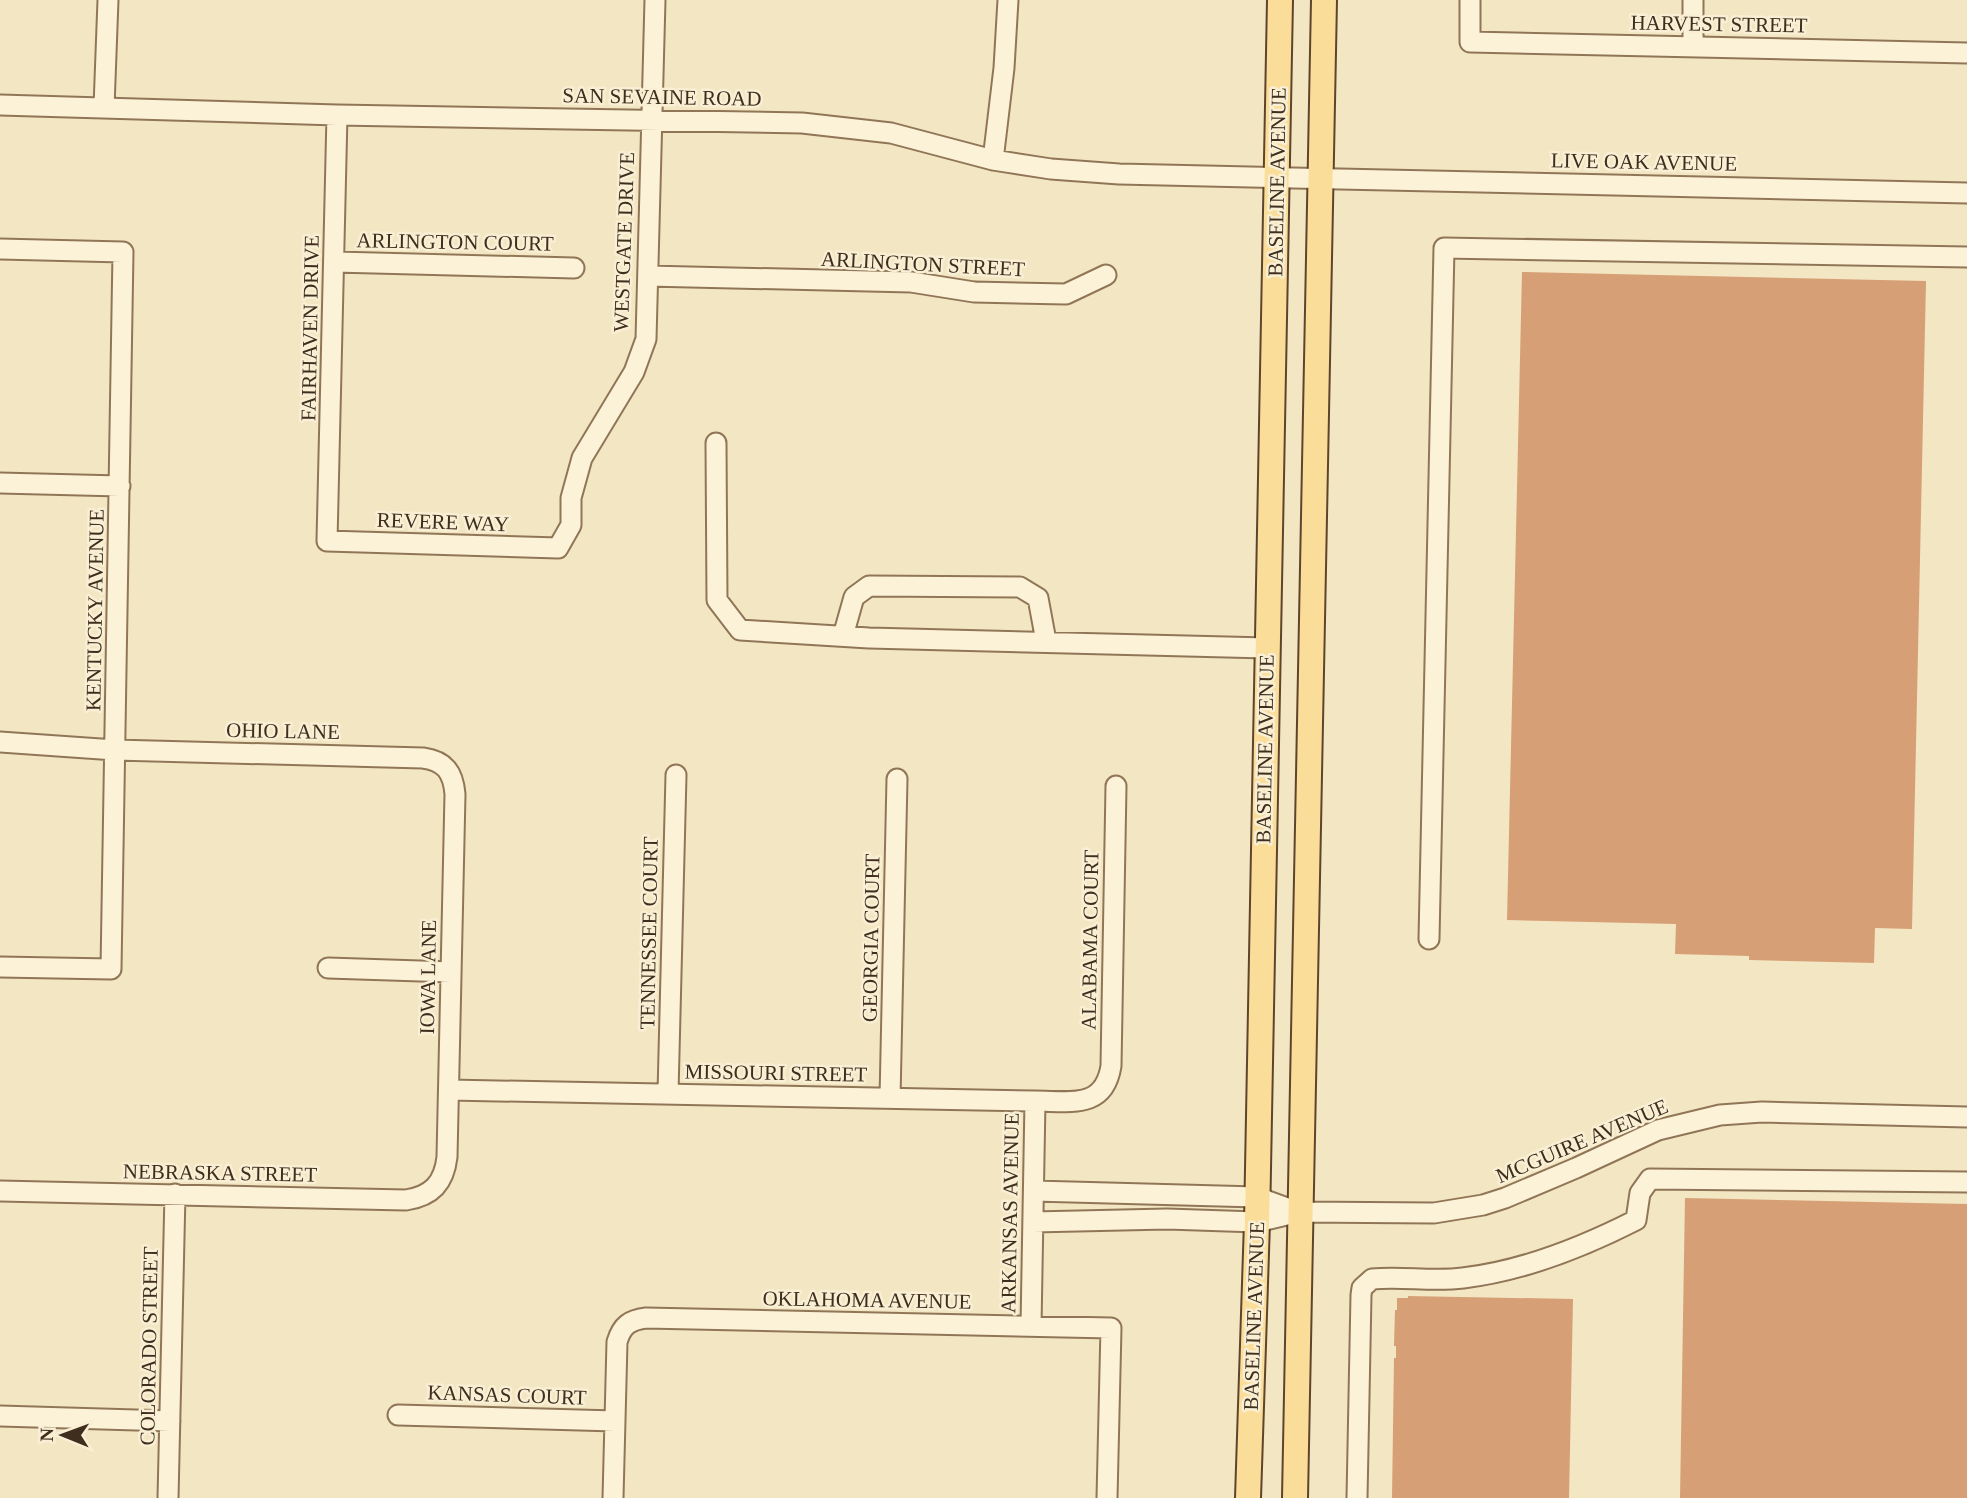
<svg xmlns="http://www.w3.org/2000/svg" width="1967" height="1498" font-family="'Times New Roman',serif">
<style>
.building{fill:#d69f75}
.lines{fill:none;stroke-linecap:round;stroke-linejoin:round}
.minor-casing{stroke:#907657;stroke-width:23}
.major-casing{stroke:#5e442c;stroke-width:28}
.minor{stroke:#fcf2d8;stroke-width:19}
.major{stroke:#fadd98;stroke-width:24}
.labels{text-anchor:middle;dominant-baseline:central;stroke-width:5;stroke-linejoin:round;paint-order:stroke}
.street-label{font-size:21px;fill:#3f2e1d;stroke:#f9efd4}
</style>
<rect width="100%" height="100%" fill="#f3e6c3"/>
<path class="building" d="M 1522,272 L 1926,281 L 1912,929 L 1875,928 L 1874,963 L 1749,960 L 1749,956 L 1675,954 L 1676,924 L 1507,920 Z
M 1685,1198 L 1967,1204 L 1967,1498 L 1680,1498 Z
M 1408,1296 L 1573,1299 L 1569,1498 L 1392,1498 L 1394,1358 L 1396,1358 L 1396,1346 L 1394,1346 L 1395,1310 L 1397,1310 L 1397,1298 L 1408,1298 Z"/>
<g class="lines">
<defs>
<path id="minor" d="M 1470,0 L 1470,42 L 1967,53
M 1693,45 L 1693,0
M 0,105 L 337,115 L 802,123 L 891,133 L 993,160 L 1051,169 L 1119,174 L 1967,193
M 104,107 L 108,0
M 337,115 L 327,541 L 558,548 L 571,525 L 571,498 L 582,458 L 634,372 L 646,339 L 655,0
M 993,160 L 1004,68 L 1008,0
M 0,249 L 123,252 L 111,969 L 0,967
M 335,262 L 574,268
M 648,276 L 911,282 L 974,292 L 1066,294 L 1106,275
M 716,443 L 717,600 L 740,630 L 869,638 L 1267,648
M 0,483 L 120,486
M 843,636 L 854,597 L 869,586 L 1020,587 L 1038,598 L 1046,641
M 0,742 L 115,750 L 423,758 C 445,761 453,772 455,794 L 447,1157 C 444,1183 432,1196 406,1200 L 0,1191
M 1429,939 L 1444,248 L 1967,257
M 328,968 L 451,972
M 449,1090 L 1035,1101 C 1070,1101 1104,1110 1111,1066 L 1116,786
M 668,1093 L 676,775
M 890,1098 L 897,779
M 1034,1191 L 1257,1197 L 1298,1212
M 1033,1222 L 1167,1219 L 1257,1222 L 1299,1212 L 1434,1213 L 1483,1205 L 1505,1198 L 1576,1168 L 1658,1130 L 1720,1115 L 1762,1112 L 1967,1117
M 1031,1326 L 1035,1101
M 398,1415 L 615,1421
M 0,1416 L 170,1421
M 168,1498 L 175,1194
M 613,1498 L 617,1342 C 622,1325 630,1320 646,1318 L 1111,1328 L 1107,1498
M 1357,1498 L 1361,1295 L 1362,1288 L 1372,1279 C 1402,1276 1433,1282 1463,1278 C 1523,1271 1583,1247 1636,1220 L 1640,1193 L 1650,1179 L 1967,1182"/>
<path id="major" d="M 1248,1498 L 1257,1222 L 1280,0
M 1295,1498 L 1324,0"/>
</defs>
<use href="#minor" class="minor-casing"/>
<use href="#major" class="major-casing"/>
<use href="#minor" class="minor"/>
<use href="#major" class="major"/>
</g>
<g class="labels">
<g class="street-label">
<text transform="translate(1719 24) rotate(1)">HARVEST STREET</text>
<text transform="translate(662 97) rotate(1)">SAN SEVAINE ROAD</text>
<text transform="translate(1644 162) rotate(1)">LIVE OAK AVENUE</text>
<text transform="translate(1277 182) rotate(-89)">BASELINE AVENUE</text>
<text transform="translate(455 242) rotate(1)">ARLINGTON COURT</text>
<text transform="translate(624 242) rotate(-88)">WESTGATE DRIVE</text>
<text transform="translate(923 264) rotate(3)">ARLINGTON STREET</text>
<text transform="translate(310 328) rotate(-89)">FAIRHAVEN DRIVE</text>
<text transform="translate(443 522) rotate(2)">REVERE WAY</text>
<text transform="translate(95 610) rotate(-89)">KENTUCKY AVENUE</text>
<text transform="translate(283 731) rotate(1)">OHIO LANE</text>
<text transform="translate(1265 749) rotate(-89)">BASELINE AVENUE</text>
<text transform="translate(649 933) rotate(-89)">TENNESSEE COURT</text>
<text transform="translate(871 938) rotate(-89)">GEORGIA COURT</text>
<text transform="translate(1090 940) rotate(-89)">ALABAMA COURT</text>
<text transform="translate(428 977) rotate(-89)">IOWA LANE</text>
<text transform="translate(776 1073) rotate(1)">MISSOURI STREET</text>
<text transform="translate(1582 1141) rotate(-23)">MCGUIRE AVENUE</text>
<text transform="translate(220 1173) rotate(1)">NEBRASKA STREET</text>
<text transform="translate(1010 1213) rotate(-89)">ARKANSAS AVENUE</text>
<text transform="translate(867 1300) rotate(1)">OKLAHOMA AVENUE</text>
<text transform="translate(1254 1316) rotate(-88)">BASELINE AVENUE</text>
<text transform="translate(149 1346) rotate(-89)">COLORADO STREET</text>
<text transform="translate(507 1395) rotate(2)">KANSAS COURT</text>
</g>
</g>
<g transform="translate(63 1435) rotate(271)" stroke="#f9efd4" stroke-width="5" paint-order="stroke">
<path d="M0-5L12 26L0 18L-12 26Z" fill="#3f2e1d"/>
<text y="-10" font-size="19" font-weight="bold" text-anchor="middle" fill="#3f2e1d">N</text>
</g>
</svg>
